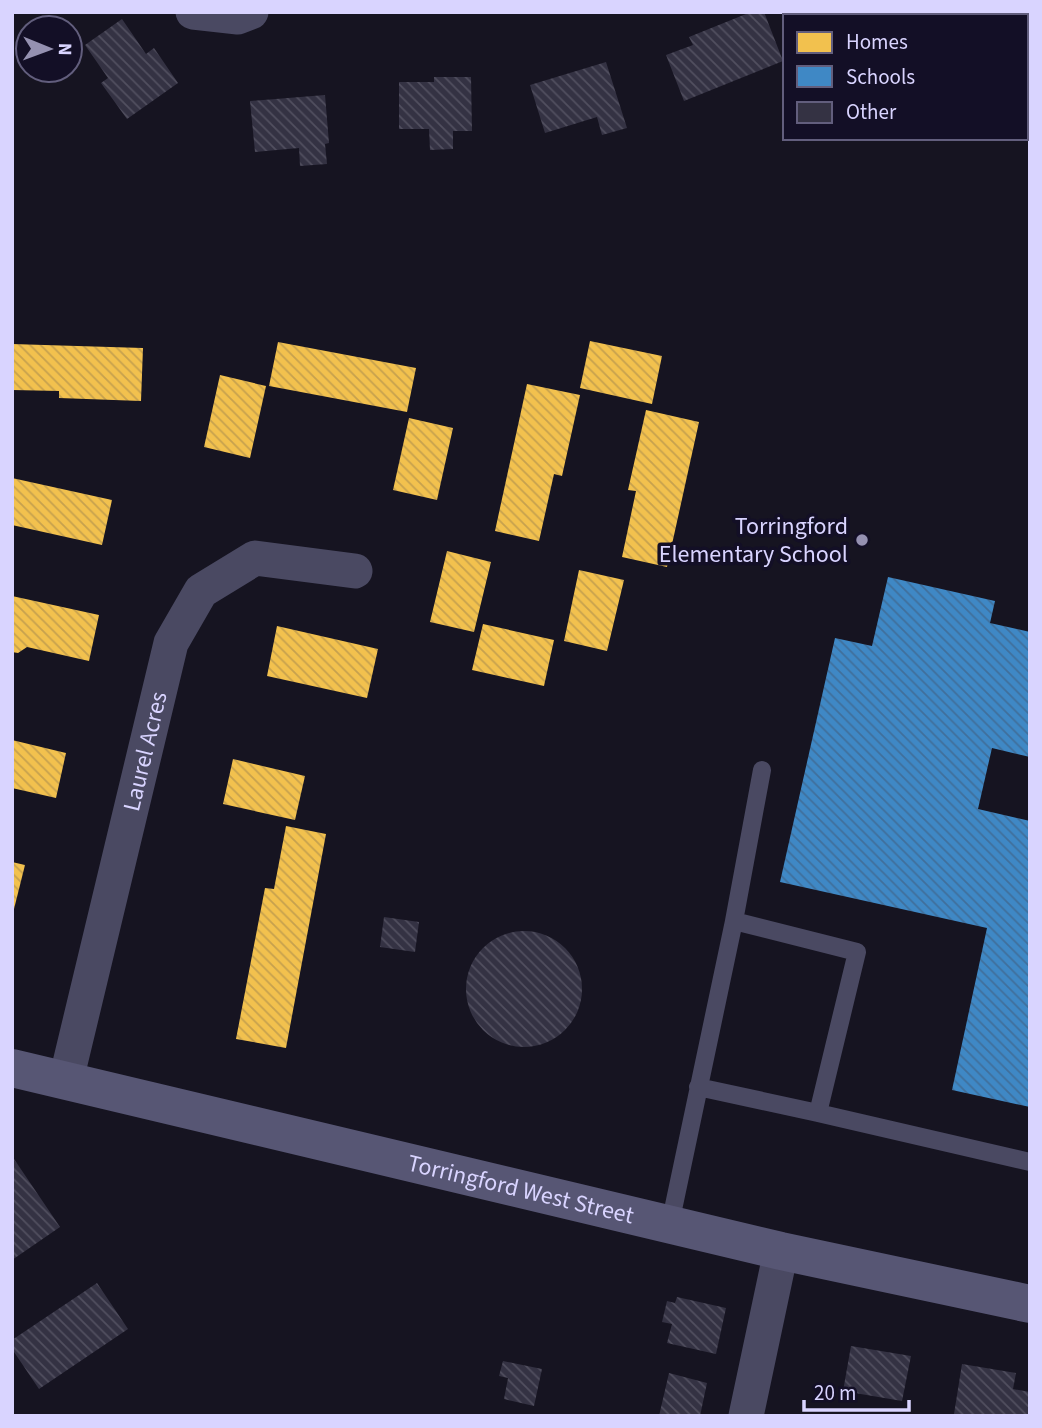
<svg xmlns="http://www.w3.org/2000/svg" width="1042" height="1428" font-family="'Source Sans 3',sans-serif">
<style>
.homes{fill:url(#homes-back-hatch)}
.schools{fill:url(#schools-back-hatch)}
.building{fill:url(#building-back-hatch)}
.lines{fill:none;stroke-linecap:round;stroke-linejoin:round}
.lane{stroke:#4a4962;stroke-width:18}
.street{stroke:#4a4962;stroke-width:35}
.secondary{stroke:#575674;stroke-width:38}
.poi-dot{fill:#9591b1;stroke:#130f26;stroke-width:2.5}
.labels{text-anchor:middle;dominant-baseline:central;stroke-width:7;stroke-linejoin:round;paint-order:stroke}
.poi-label{font-size:24px;fill:#d9d4ff;stroke:#130f26;text-anchor:end}
.street-label{font-size:24px;fill:#d9d4ff;stroke:#130f26}
</style>
<defs>
<pattern id="homes-back-hatch" width="6" height="6" patternUnits="userSpaceOnUse" patternTransform="scale(1.75)"><rect width="6" height="6" fill="#f2c14e"/><path d="M-1 5l2 2M0 0l6 6M5-1l2 2" fill="none" stroke="#c6a14e"/></pattern>
<pattern id="schools-back-hatch" width="6" height="6" patternUnits="userSpaceOnUse" patternTransform="scale(1.75)"><rect width="6" height="6" fill="#3f88c5"/><path d="M-1 5l2 2M0 0l6 6M5-1l2 2" fill="none" stroke="#406f9b"/></pattern>
<pattern id="building-back-hatch" width="6" height="6" patternUnits="userSpaceOnUse" patternTransform="scale(1.75)"><rect width="6" height="6" fill="#343243"/><path d="M-1 5l2 2M0 0l6 6M5-1l2 2" fill="none" stroke="#514f5f"/></pattern>
</defs>
<rect width="100%" height="100%" fill="#161421"/>
<path class="homes" d="M 590,341 L 662,356 L 652,404 L 580,388 Z
M 278,342 L 416,368 L 407,412 L 269,386 Z
M 12,344 L 143,348 L 141,401 L 59,398 L 59,391 L 12,390 Z
M 220,375 L 266,386 L 250,458 L 204,447 Z
M 527,384 L 580,395 L 562,476 L 554,474 L 539,541 L 495,531 Z
M 646,410 L 699,422 L 667,567 L 622,557 L 636,491 L 628,490 Z
M 409,418 L 453,428 L 437,500 L 393,490 Z
M 12,478 L 112,500 L 102,545 L 12,525 Z
M 447,551 L 491,562 L 474,632 L 430,622 Z
M 579,570 L 624,580 L 607,651 L 564,641 Z
M 12,596 L 99,615 L 89,661 L 27,647 L 18,653 L 12,652 Z
M 483,624 L 554,640 L 544,686 L 472,670 Z
M 277,626 L 378,649 L 367,698 L 267,676 Z
M 12,740 L 66,753 L 56,798 L 12,788 Z
M 233,759 L 305,776 L 295,820 L 223,804 Z
M 286,826 L 326,834 L 286,1048 L 236,1039 L 265,888 L 274,889 Z
M 12,862 L 25,865 L 13,913 L 12,913 Z"/>
<path class="schools" d="M 888,577 L 995,601 L 990,623 L 1030,632 L 1030,757 L 992,748 L 978,809 L 1030,821 L 1030,1107 L 952,1090 L 987,928 L 780,882 L 835,638 L 872,646 Z"/>
<path class="building" d="M 751,12 L 764,12 L 783,61 L 684,101 L 666,55 L 693,45 L 689,37 Z
M 816,12 L 847,12 L 848,16 L 817,16 Z
M 122,19 L 146,54 L 154,48 L 178,83 L 127,119 L 101,83 L 108,78 L 85,45 Z
M 606,62 L 627,128 L 602,135 L 597,117 L 545,133 L 530,85 Z
M 434,77 L 471,77 L 472,131 L 453,131 L 453,149 L 430,150 L 429,129 L 399,129 L 399,82 L 434,82 Z
M 325,95 L 329,143 L 325,144 L 327,164 L 300,166 L 299,148 L 255,152 L 250,101 Z
M 384,917 L 419,922 L 415,952 L 380,947 Z
M466 989a58 58 0 1 1 116 0a58 58 0 1 1-116 0Z
M 12,1156 L 60,1227 L 12,1260 Z
M 97,1283 L 128,1329 L 39,1389 L 12,1349 L 12,1340 Z
M 677,1297 L 726,1308 L 716,1354 L 667,1343 L 672,1324 L 662,1322 L 667,1301 L 675,1303 Z
M 851,1346 L 911,1356 L 902,1401 L 843,1391 Z
M 503,1361 L 542,1369 L 534,1406 L 504,1399 L 508,1378 L 499,1376 Z
M 962,1364 L 1016,1373 L 1013,1389 L 1030,1392 L 1030,1416 L 954,1414 Z
M 669,1373 L 707,1383 L 700,1416 L 659,1416 Z"/>
<g class="lines">
<path class="lane" d="M 734,921 L 762,770
M 698,1087 L 818,1113
M 670,1224 L 734,921 L 857,952 L 818,1113 L 1030,1162"/>
<g class="street">
<path d="M 193,12 L 238,17 L 251,12"/>
<path id="s1" d="M 66,1080 L 171,643 L 201,591 L 255,558 L 355,571"/>
<path d="M 746,1416 L 781,1251"/>
</g>
<path class="secondary" id="s2" d="M 12,1068 L 781,1251 L 1030,1304"/>
</g>
<circle class="poi-dot" cx="862" cy="540" r="7"/>
<g class="labels">
<g class="poi-label">
<text x="848" y="526">Torringford<tspan x="848" dy="28">Elementary School</tspan></text>
</g>
<g class="street-label">
<text stroke="none"><textPath href="#s1" startOffset="338">Laurel Acres</textPath></text>
<text stroke="none"><textPath href="#s2" startOffset="523">Torringford West Street</textPath></text>
</g>
</g>
<rect width="1042" height="1428" fill="none" stroke="#d9d4ff" stroke-width="28"/>
<rect x="783" y="14" width="245" height="126" fill="#130f26" stroke="#625e7d" stroke-width="2"/>
<rect x="797" y="32" width="35" height="21" fill="#f2c14e" stroke="#625e7d" stroke-width="2"/>
<text x="846" y="49" font-size="21" fill="#d9d4ff">Homes</text>
<rect x="797" y="66" width="35" height="21" fill="#3f88c5" stroke="#625e7d" stroke-width="2"/>
<text x="846" y="84" font-size="21" fill="#d9d4ff">Schools</text>
<rect x="797" y="102" width="35" height="21" fill="#343243" stroke="#625e7d" stroke-width="2"/>
<text x="846" y="119" font-size="21" fill="#d9d4ff">Other</text>
<g transform="translate(49 49) rotate(91)"><circle r="33" fill="#130f26" stroke="#625e7d" stroke-width="2"/>
<path d="M0-5L12 26L0 18L-12 26Z" fill="#9591b1"/>
<text y="-10" font-size="19" font-weight="bold" text-anchor="middle" fill="#d9d4ff">N</text>
</g>
<path d="M804 1400v10h105v-10" fill="none" stroke="#d9d4ff" stroke-width="3.5"/>
<text x="814" y="1400" font-size="21" fill="#d9d4ff" stroke="#130f26" stroke-width="5" paint-order="stroke">20 m</text>
</svg>
